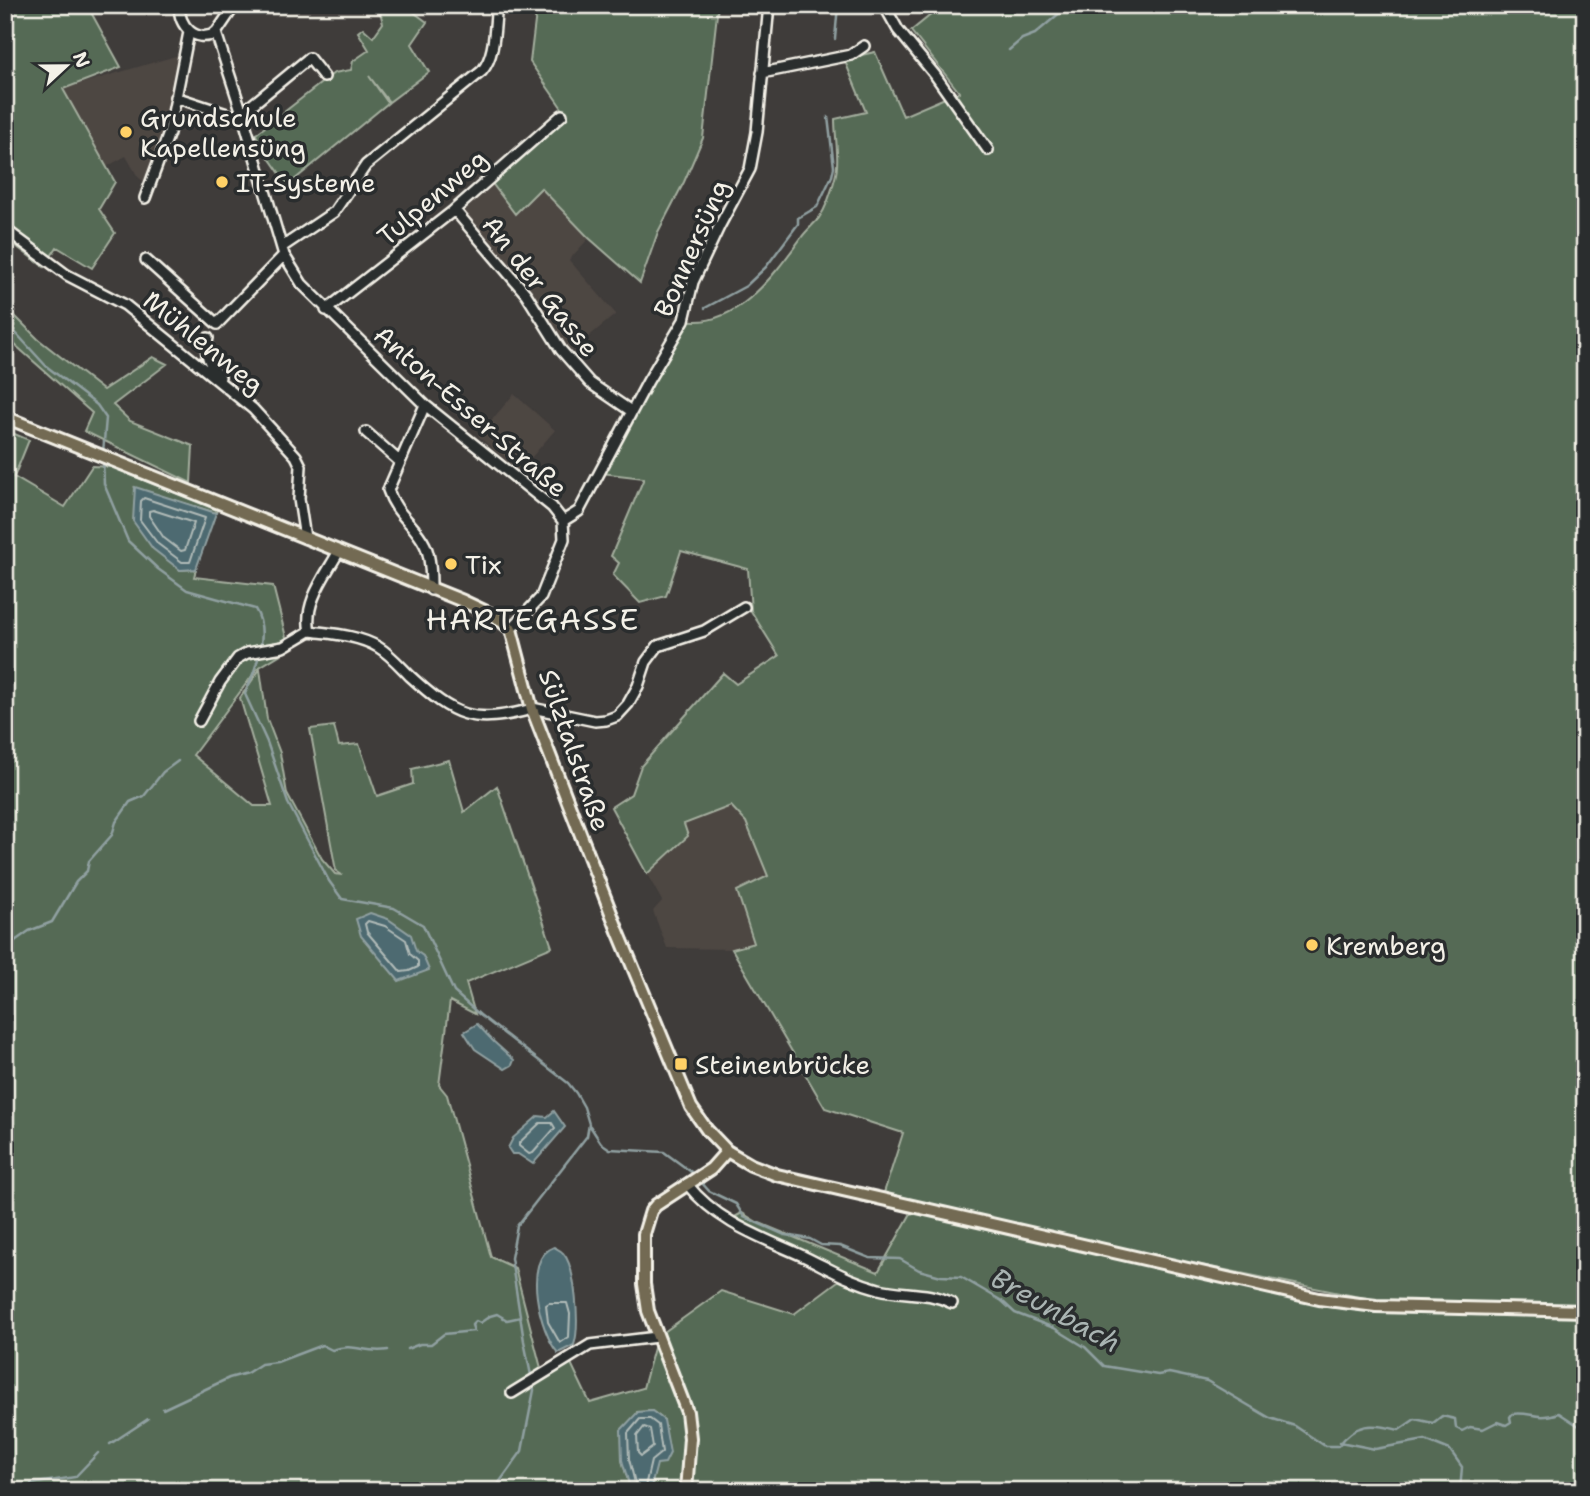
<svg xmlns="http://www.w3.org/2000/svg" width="1590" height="1496" font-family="'Shantell Sans',sans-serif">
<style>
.built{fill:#4d4642}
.green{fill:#556a55;stroke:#a4ae9e;stroke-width:2}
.water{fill:#4d6a71;stroke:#90a0a1;stroke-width:2}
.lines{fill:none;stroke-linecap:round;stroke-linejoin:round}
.shore{stroke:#b1bbb8;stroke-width:2}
.stream{stroke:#90a0a1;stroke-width:2.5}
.minor-casing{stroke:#f4f1e8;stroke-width:14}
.major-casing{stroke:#f4f1e8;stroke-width:16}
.minor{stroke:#2a2d2e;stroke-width:9}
.major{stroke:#736b52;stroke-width:10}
.poi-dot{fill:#ffd166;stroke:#2a2d2e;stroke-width:2.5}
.labels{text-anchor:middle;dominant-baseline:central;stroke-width:7;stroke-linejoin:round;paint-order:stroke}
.poi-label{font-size:26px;fill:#f4f1e8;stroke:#2a2d2e;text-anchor:start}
.street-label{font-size:26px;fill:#f4f1e8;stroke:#2a2d2e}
.water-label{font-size:28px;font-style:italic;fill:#a9b4b2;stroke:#2a2d2e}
.quarter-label{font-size:30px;letter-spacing:2px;fill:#f4f1e8;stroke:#2a2d2e}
</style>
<rect width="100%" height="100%" fill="#3f3c3a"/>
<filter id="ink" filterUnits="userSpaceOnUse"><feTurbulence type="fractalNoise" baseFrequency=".0143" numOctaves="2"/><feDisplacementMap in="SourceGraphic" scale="14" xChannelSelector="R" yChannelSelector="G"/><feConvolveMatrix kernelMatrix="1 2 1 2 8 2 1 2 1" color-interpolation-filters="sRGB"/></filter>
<g filter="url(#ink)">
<path class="built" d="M 179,55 L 171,84 L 174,108 L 148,185 L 138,177 L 126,156 L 106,167 L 62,89 Z
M 491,182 L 540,188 L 589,238 L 569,260 L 616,314 L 570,352 L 460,209 Z
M 514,394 L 555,430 L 519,472 L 478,436 Z
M 731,805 L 746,822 L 768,876 L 754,943 L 732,949 L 667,948 L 653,911 L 662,901 L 647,874 L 688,837 L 683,825 Z"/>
<path class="green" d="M 5,5 L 87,5 L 121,67 L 63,89 L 115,182 L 99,209 L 115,233 L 92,268 L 57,247 L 44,267 L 5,238 Z
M 378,5 L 404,5 L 427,22 L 412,44 L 429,72 L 389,102 L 369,76 L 388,103 L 288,185 L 260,145 L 256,134 L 334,73 L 351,70 L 353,61 L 369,50 L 358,32 L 363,28 L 373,37 L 383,23 Z
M 537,5 L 718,5 L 703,138 L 684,182 L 658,232 L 640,283 L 589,238 L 541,188 L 515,214 L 491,182 L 568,117 L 530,62 Z
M 943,5 L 1585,5 L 1585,1491 L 650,1491 L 664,1420 L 652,1411 L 637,1412 L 622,1460 L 631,1491 L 5,1491 L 5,430 L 29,440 L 14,477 L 65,507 L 92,466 L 112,467 L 217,510 L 216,513 L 135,488 L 180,570 L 196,569 L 194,577 L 273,586 L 289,649 L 258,668 L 193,755 L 254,806 L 272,806 L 240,698 L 260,669 L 267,719 L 280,753 L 287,794 L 322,859 L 335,874 L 342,875 L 336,871 L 310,729 L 334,726 L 339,746 L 359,744 L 377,796 L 413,784 L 412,769 L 449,760 L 464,812 L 497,786 L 552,947 L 466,983 L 475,1014 L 450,1001 L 439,1085 L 447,1095 L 491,1257 L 515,1268 L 542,1372 L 569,1359 L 590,1403 L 643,1388 L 657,1337 L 721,1291 L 794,1314 L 846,1275 L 731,1219 L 742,1213 L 757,1222 L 878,1272 L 914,1208 L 1333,1308 L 1562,1305 L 1374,1300 L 1112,1247 L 883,1196 L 903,1133 L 825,1108 L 732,949 L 754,943 L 737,891 L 768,876 L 746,822 L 731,806 L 684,824 L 688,836 L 647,874 L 611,807 L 631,794 L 641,766 L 723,673 L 736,684 L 779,656 L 751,611 L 748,569 L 681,551 L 666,596 L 640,603 L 613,575 L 619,563 L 611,556 L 644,478 L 601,473 L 684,320 C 736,329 774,275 801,238 C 806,231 813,225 819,218 C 826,208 832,190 835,178 C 840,161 835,137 835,119 L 866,112 L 844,59 L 875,52 L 903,116 L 959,92 L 911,31 Z
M 5,306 L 38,339 L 103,390 L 153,357 L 167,364 L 113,405 L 130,421 L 193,446 L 191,483 L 84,431 L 92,413 L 5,336 Z"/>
<path class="water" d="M 135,487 L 216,513 L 196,569 L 180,570 L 153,549 L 133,521 Z
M 370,913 L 388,919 L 411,935 L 416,951 L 423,956 L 429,970 L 399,981 L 361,936 L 356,919 Z
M 477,1024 L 494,1042 L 514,1060 L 512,1065 L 505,1069 L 475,1049 L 464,1032 Z
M 554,1111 L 565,1127 L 533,1164 L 518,1154 L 512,1154 L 508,1148 L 513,1138 L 538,1116 L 547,1117 Z
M 554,1247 C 557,1249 561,1250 563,1253 C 576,1267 580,1327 574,1345 L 558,1353 C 540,1333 521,1258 554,1247 Z
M 652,1411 L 664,1420 L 670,1453 L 665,1463 L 657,1464 L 650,1491 L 631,1491 L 622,1460 L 621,1430 L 638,1412 Z"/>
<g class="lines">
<path class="shore" d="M 144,498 L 205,518 L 190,562 L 182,562 L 158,544 L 140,520 L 141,501 Z
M 153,510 L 194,523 L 185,550 L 181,551 L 164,538 L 149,516 L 149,511 Z
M 368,921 L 385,926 L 406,940 L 410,954 L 418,961 L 418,967 L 409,971 L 401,972 L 367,932 L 365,924 Z
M 540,1123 L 552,1123 L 555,1128 L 533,1153 L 529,1154 L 519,1146 L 519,1143 Z
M 567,1303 L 570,1314 L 569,1337 L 560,1343 L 548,1322 L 546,1305 L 549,1303 Z
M 644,1427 L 650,1429 L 653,1447 L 641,1456 L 638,1453 L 637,1436 Z
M 637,1491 L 629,1459 L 628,1433 L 640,1419 L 650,1419 L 658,1425 L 662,1452 L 651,1461 L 644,1491"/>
<path class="stream" d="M 835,39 L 838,5
M 1009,50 L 1022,39 L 1035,34 L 1069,5
M 705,308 L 746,286 L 766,267 L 798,224 L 798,218 L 817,207 L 832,176 L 834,167 L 828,117
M 5,321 L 46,366 L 97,405 L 106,418 L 103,453
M 103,459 L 104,484 L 128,541 L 158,569 L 187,590 L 255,609 C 271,633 255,671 245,694 L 267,742 L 288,803 L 329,881 L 342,899 L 394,908 L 423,925 L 454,992 L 480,1015 L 568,1083 L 576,1093 L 584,1107 L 589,1124 L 587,1136 L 517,1226 L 511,1258 L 524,1341 L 534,1390 L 522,1451 L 493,1491
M 5,948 L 29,931 L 52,922 L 76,882 L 87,871 L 89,861 L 112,835 L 116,822 L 130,802 L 144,796 L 163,772 L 178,761
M 590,1126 L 601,1143 L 610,1149 L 664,1152 L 694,1174
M 701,1182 L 709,1191 L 736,1204 L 744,1217 L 785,1235 L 810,1239 L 821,1245 L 840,1246 L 870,1258 L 900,1259 L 919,1270 L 941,1276 L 961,1277 L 1002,1301 L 1015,1313 L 1054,1328 L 1085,1347 L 1104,1366 L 1158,1375 L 1169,1373 L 1207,1381 L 1270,1418 L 1295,1426 L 1325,1446 L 1338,1446 C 1357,1422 1371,1423 1399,1430 L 1415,1419 L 1433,1423 L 1442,1416 L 1455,1419 L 1456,1428 L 1462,1431 L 1470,1427 L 1483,1429 L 1497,1422 L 1506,1425 L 1511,1422 L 1510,1417 L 1512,1414 C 1531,1411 1536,1421 1559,1413 L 1585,1430
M 407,1349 L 420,1344 L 431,1344 L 444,1334 L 474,1331 L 472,1325 L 476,1321 L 480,1323 L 490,1316 L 497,1314 L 507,1320 L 521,1317
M 163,1409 L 229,1378 L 247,1373 L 261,1364 L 277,1362 L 322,1345 L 332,1350 C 355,1342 364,1354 388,1350
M 1340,1442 L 1375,1449 L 1425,1440 L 1450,1450 L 1462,1467 L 1460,1491
M 110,1444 L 148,1419
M 31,1484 L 75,1477 L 98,1453"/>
<defs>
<path id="minor" d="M 179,5 C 179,26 195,44 216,33
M 884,5 L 898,30 L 935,75 L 988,150
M 216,33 L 242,113 L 284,255 L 302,284 L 425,405 L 552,507 L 563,521 L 564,539 L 541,597 L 511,629
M 216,33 L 235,5
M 762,73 L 851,55 L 864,46
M 175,97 L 245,120
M 242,113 L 309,58 L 324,77
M 145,198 L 169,133 L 189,32
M 453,211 L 458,214 L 526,294 L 561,350 L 590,383 L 631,411
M 5,229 L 67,275 L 125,305 L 253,409 L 296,456 L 301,466 L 299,499 L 305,538
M 282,247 L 334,212 L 366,165 L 482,71 C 496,55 494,26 497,5
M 146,260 L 217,324 L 284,255
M 326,310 L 453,211 L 562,115
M 208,338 C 203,354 210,365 220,377
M 425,405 L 388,490 C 396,515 415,524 425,545 C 431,557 431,577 431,590
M 366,432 L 399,461
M 563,521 L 579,511 L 648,381 L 684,320 L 693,282 L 719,227 L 750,169 L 757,132 L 769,5
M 310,631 C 333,634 357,635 378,647 C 390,654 400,666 410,676 C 455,717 472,725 532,709
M 310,631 C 303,603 326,575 339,551
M 532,708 L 595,721 L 606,720 L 617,716 L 628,704 L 638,686 L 646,662 L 658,646 L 704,631 L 744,607
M 199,721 L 220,682 L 238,658 L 247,653 L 283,647 L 310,631
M 687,1184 C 718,1223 761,1237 805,1257 C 832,1270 849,1281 879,1289 C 904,1295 928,1291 952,1303
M 512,1393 L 590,1345 L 657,1337"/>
<path id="major" d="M 5,417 L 463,601 L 495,616 L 511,629 L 532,709 L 618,931 L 691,1107 L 707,1130 L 727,1151 L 751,1165 L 777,1175 L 1319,1299 L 1376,1306 L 1585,1311
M 686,1491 L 690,1438 L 687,1412 L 648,1311 L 644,1284 L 644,1234 L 651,1211 L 656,1205 L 711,1169 L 727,1151"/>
</defs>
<use href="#minor" class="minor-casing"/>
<use href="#major" class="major-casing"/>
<use href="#minor" class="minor"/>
<use href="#major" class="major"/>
</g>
</g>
<g class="poi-dot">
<circle cx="126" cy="132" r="7"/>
<circle cx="222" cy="182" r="7"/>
<circle cx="451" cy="564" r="7"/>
<circle cx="1312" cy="945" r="7"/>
<rect x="674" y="1057" width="14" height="14" rx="3.5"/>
</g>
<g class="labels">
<g class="poi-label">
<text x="140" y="117">Grundschule<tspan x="140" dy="30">Kapellensüng</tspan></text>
<text x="236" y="182">IT-Systeme</text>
<text x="465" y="564">Tix</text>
<text x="1326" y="945">Kremberg</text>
<text x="695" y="1064">Steinenbrücke</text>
</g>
<g class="street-label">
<text transform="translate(432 197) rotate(-40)">Tulpenweg</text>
<text transform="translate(691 248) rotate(-66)">Bonnersüng</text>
<text transform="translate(541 286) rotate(52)">An der Gasse</text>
<text transform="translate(204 342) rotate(39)">Mühlenweg</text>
<text transform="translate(471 411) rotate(41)">Anton-Esser-Straße</text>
<text transform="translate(575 750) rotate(71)">Sülztalstraße</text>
</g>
<g class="water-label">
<text transform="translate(1056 1310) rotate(29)">Breunbach</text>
</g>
<g class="quarter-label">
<text x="533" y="619">HARTEGASSE</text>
</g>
</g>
<rect width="1590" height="1496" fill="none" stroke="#2a2d2e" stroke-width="28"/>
<rect x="14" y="14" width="1562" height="1468" fill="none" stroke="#f4f1e8" stroke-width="2.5" filter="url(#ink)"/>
<g transform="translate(66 66) rotate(68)" stroke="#2a2d2e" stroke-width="5" paint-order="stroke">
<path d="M0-5L12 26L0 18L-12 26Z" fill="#f4f1e8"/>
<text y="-10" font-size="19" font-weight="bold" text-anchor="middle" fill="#f4f1e8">N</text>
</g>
</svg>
